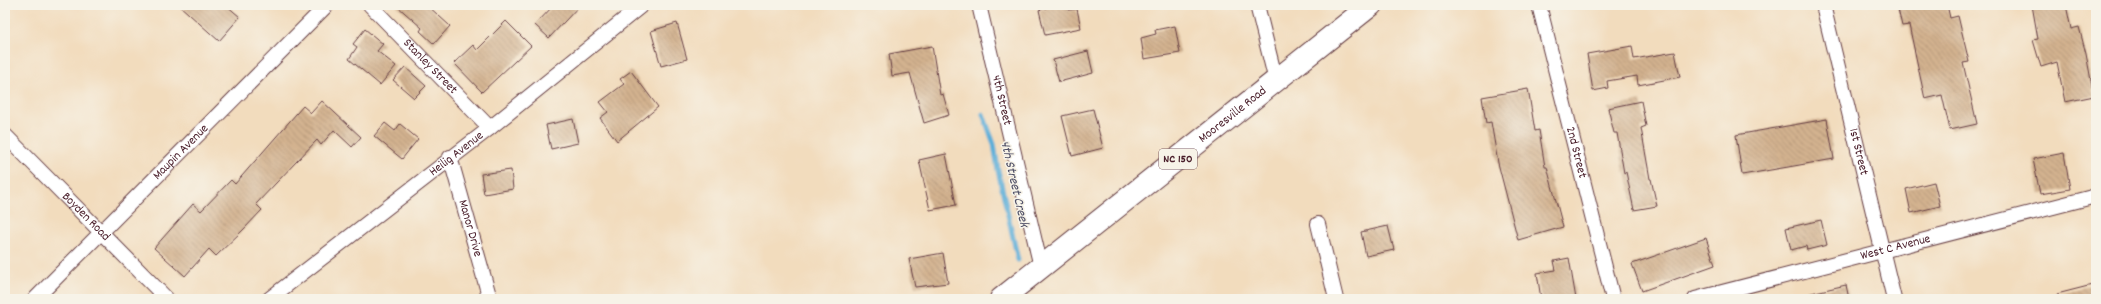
<svg xmlns="http://www.w3.org/2000/svg" width="2101" height="304" font-family="Dekko,sans-serif">
<style>
.lines{fill:none;stroke-linecap:round;stroke-linejoin:round}
.stream{stroke:#5daed8;stroke-width:5}
.building{fill:url(#building-back-hatch)}
.street-casing{stroke:#633b41;stroke-width:16}
.primary-casing{stroke:#633b41;stroke-width:24}
.street{stroke:#fff;stroke-width:14}
.primary{stroke:#fff;stroke-width:22}
.labels{text-anchor:middle;dominant-baseline:central;stroke-width:3;stroke-linejoin:round;paint-order:stroke}
.shield{fill:#f7f3e8;stroke:#7e5f64;stroke-width:1}
.shield-label{font-size:12px;font-weight:bold;fill:#4a1f2b}
.street-label{font-size:13px;fill:#4a1f2b;stroke:#f7f3e8}
.water-label{font-size:14px;font-style:italic;fill:#515168;stroke:#f7f3e8}
</style>
<defs>
<pattern id="building-back-hatch" width="6" height="6" patternUnits="userSpaceOnUse"><rect width="6" height="6" fill="#d3b28f"/><path d="M-1 5l2 2M0 0l6 6M5-1l2 2" fill="none" stroke="#ad9075"/></pattern>
</defs>
<rect width="100%" height="100%" fill="#f7f3e8"/>
<filter id="ink" filterUnits="userSpaceOnUse"><feTurbulence type="fractalNoise" baseFrequency=".025" numOctaves="2"/><feDisplacementMap in="SourceGraphic" scale="8" xChannelSelector="R" yChannelSelector="G"/><feConvolveMatrix kernelMatrix="1 2 1 2 8 2 1 2 1" color-interpolation-filters="sRGB"/></filter>
<filter id="wash" filterUnits="userSpaceOnUse"><feTurbulence type="fractalNoise" baseFrequency=".012" numOctaves="4" result="noise"/><feDisplacementMap in="SourceGraphic" scale="16" xChannelSelector="R" yChannelSelector="G"/><feGaussianBlur stdDeviation="0.9" result="paint"/><feColorMatrix in="noise" values="0 0 0 0 0 0 0 0 0 0 0 0 0 0 0 0 0 1.4 0 .05"/><feComposite in="paint" operator="in"/></filter>
<g filter="url(#wash)">
<rect width="100%" height="100%" fill="#f2dcbd"/>
<g class="lines">
<path class="stream" d="M 983,114 L 994,144 L 998,170 L 1018,260"/>
</g>
<g id="blocks">
<path class="building" d="M 179,5 L 226,5 L 240,17 L 219,41 Z
M 396,5 L 427,5 L 450,26 L 434,44 L 420,31 L 422,28 Z
M 554,5 L 580,5 L 549,38 L 535,25 Z
M 1045,5 L 1067,5 L 1068,10 L 1077,9 L 1081,28 L 1045,35 L 1039,10 L 1046,8 Z
M 1897,5 L 1947,5 L 1950,18 L 1958,16 L 1969,62 L 1963,63 L 1977,124 L 1950,130 L 1942,95 L 1925,99 L 1909,25 L 1902,26 Z
M 2032,5 L 2066,5 L 2071,29 L 2079,27 L 2086,54 L 2094,96 L 2065,102 L 2057,62 L 2041,67 L 2033,40 L 2038,39 Z
M 506,21 L 531,46 L 482,92 L 454,63 L 473,45 L 477,50 Z
M 677,23 L 687,59 L 661,66 L 651,31 Z
M 1175,26 L 1180,53 L 1144,59 L 1141,38 L 1156,34 L 1155,30 Z
M 365,29 L 383,44 L 377,51 L 396,66 L 380,85 L 349,59 L 357,47 L 353,44 Z
M 932,46 L 940,95 L 943,94 L 949,115 L 924,123 L 910,73 L 892,76 L 889,54 Z
M 1632,46 L 1634,59 L 1675,52 L 1680,77 L 1638,85 L 1637,76 L 1607,81 L 1608,88 L 1593,91 L 1587,54 Z
M 1088,51 L 1093,73 L 1059,82 L 1053,60 Z
M 405,67 L 426,86 L 414,98 L 393,80 Z
M 631,71 L 658,107 L 617,141 L 600,118 L 608,112 L 600,102 L 624,84 L 620,79 Z
M 1528,89 L 1535,131 L 1539,130 L 1545,167 L 1547,167 L 1563,227 L 1518,240 L 1498,163 L 1491,122 L 1486,123 L 1482,97 Z
M 322,101 L 361,137 L 352,147 L 334,130 L 321,145 L 317,140 L 256,204 L 262,210 L 243,230 L 216,256 L 209,249 L 185,276 L 154,248 L 193,204 L 201,211 L 231,180 L 235,184 L 303,106 L 311,113 Z
M 1641,101 L 1646,126 L 1641,128 L 1650,179 L 1651,179 L 1657,206 L 1634,210 L 1626,172 L 1624,173 L 1617,133 L 1614,133 L 1608,108 Z
M 1093,109 L 1103,148 L 1072,156 L 1062,116 Z
M 573,119 L 578,143 L 551,149 L 546,125 Z
M 1827,119 L 1834,159 L 1742,175 L 1736,135 Z
M 385,123 L 395,131 L 400,124 L 418,139 L 402,159 L 374,136 Z
M 2064,153 L 2070,189 L 2040,194 L 2033,159 Z
M 946,154 L 956,205 L 930,210 L 919,160 Z
M 511,170 L 513,189 L 484,194 L 481,174 Z
M 1934,182 L 1940,206 L 1911,213 L 1906,189 Z
M 1821,220 L 1827,245 L 1807,250 L 1806,246 L 1791,250 L 1786,228 Z
M 1388,226 L 1394,250 L 1366,256 L 1361,232 Z
M 1706,238 L 1715,265 L 1642,291 L 1632,264 Z
M 943,253 L 948,283 L 915,287 L 909,259 Z
M 1569,258 L 1576,299 L 1541,299 L 1537,273 L 1556,270 L 1554,261 Z
M 2096,284 L 2096,299 L 2058,299 L 2057,294 Z
M 1846,285 L 1849,299 L 1808,299 L 1807,294 Z"/>
</g>
</g>
<g filter="url(#ink)">
<use href="#blocks" fill-opacity="0" stroke="#633b41" stroke-width="1"/>
<g class="lines">
<defs>
<g id="street">
<path id="s1" d="M 370,5 L 490,128"/>
<path id="s2" d="M 979,5 L 1041,267"/>
<path d="M 1257,5 L 1276,81"/>
<path id="s3" d="M 1539,5 L 1613,299"/>
<path id="s4" d="M 1823,5 L 1894,299"/>
<path id="s5" d="M 5,135 L 167,299"/>
<path id="s6" d="M 450,157 L 490,299"/>
<path d="M 1318,224 L 1336,299"/>
<path id="s7" d="M 35,299 L 327,5"/>
<path id="s8" d="M 269,299 L 490,128 L 642,5"/>
<path id="s9" d="M 1695,299 L 2096,196"/>
</g>
<g id="primary">
<path id="s10" d="M 1001,299 L 1371,5"/>
</g>
</defs>
<use href="#street" class="street-casing"/>
<use href="#primary" class="primary-casing"/>
<use href="#street" class="street"/>
<use href="#primary" class="primary"/>
</g>
</g>
<g class="labels">
<rect class="shield" x="1159" y="149" width="38" height="20" rx="3"/>
<g class="shield-label">
<text x="1178" y="159">NC 150</text>
</g>
<g class="street-label">
<text stroke="none"><textPath href="#s1" startOffset="86">Stanley Street</textPath></text>
<text stroke="none"><textPath href="#s2" startOffset="98">4th Street</textPath></text>
<text stroke="none"><textPath href="#s10" startOffset="296">Mooresville Road</textPath></text>
<text stroke="none"><textPath href="#s7" startOffset="207">Maupin Avenue</textPath></text>
<text stroke="none"><textPath href="#s3" startOffset="152">2nd Street</textPath></text>
<text stroke="none"><textPath href="#s4" startOffset="151">1st Street</textPath></text>
<text stroke="none"><textPath href="#s8" startOffset="237">Heilig Avenue</textPath></text>
<text stroke="none"><textPath href="#s5" startOffset="115">Boyden Road</textPath></text>
<text stroke="none"><textPath href="#s6" startOffset="74">Manor Drive</textPath></text>
<text stroke="none"><textPath href="#s9" startOffset="207">West C Avenue</textPath></text>
</g>
<g class="water-label">
<text transform="translate(1014 184) rotate(77)">4th Street Creek</text>
</g>
</g>
<rect width="2101" height="304" fill="none" stroke="#f7f3e8" stroke-width="20"/>
</svg>
